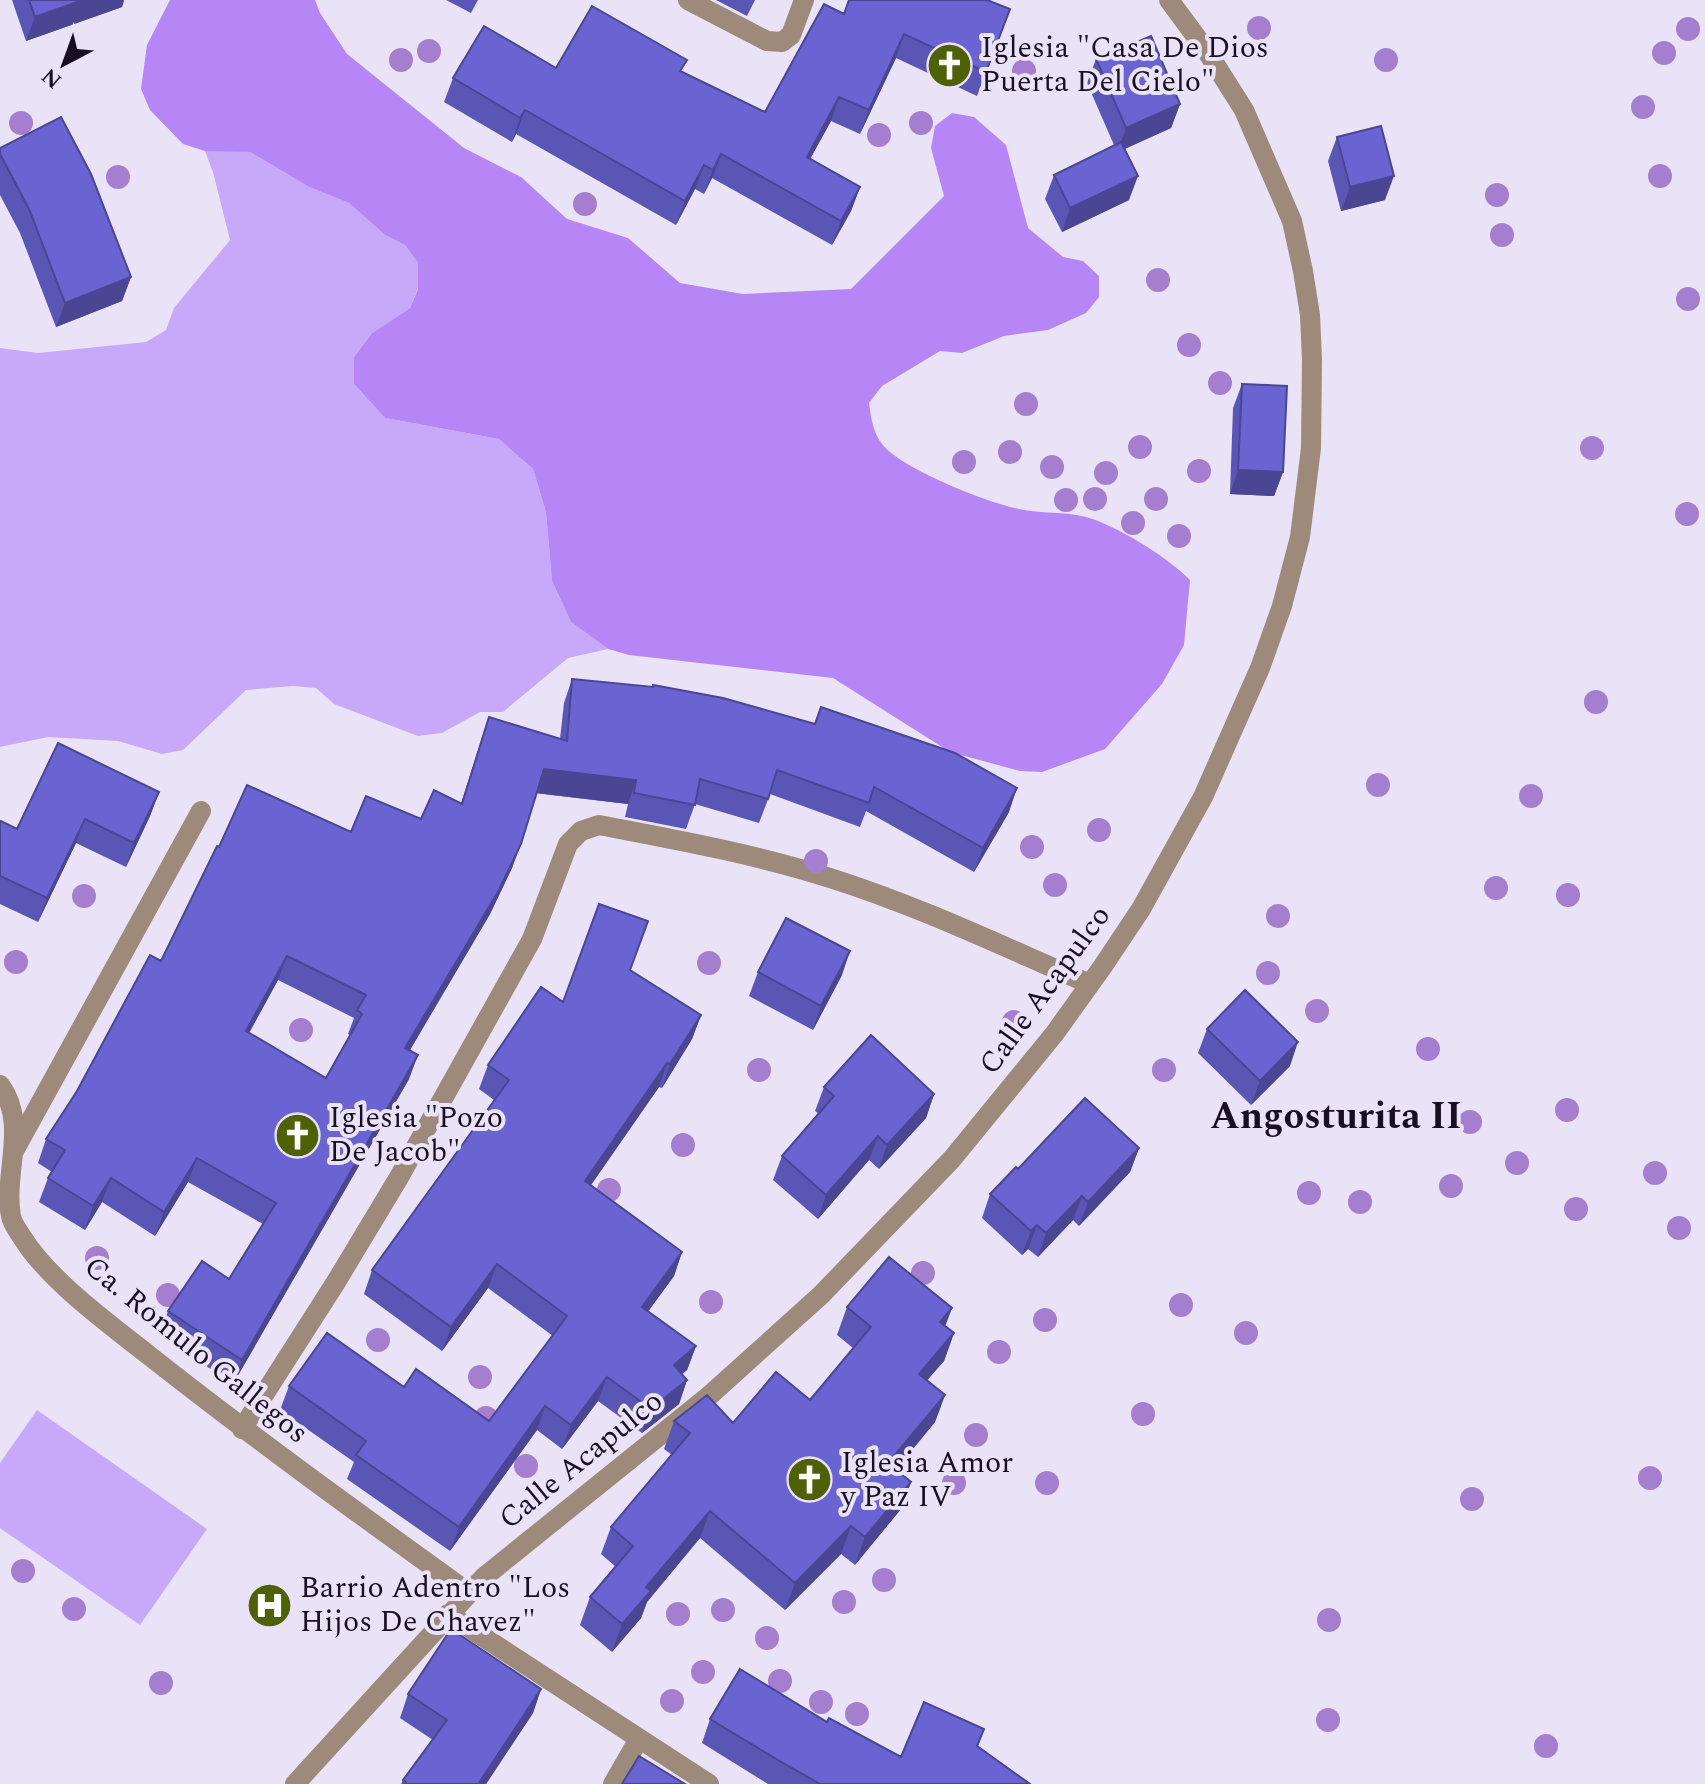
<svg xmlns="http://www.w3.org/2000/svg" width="1705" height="1784" font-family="Spectral,serif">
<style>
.green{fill:#c8a9f9}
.forest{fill:#b686f6}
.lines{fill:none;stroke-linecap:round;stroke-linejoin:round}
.minor{stroke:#9d8a7a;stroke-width:20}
.tree{fill:#a67ecf}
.wall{fill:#5a56b5;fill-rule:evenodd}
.shaded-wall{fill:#4a4693}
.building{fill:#6964d2;stroke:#4a4693;stroke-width:2;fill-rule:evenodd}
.labels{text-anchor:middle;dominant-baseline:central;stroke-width:8;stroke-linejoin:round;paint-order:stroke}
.poi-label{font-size:30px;fill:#181022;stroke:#eae2f7;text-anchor:start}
.street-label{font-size:30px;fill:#181022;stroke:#eae2f7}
.district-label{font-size:38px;font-weight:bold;fill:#181022;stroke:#eae2f7}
</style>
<rect width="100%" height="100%" fill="#eae2f7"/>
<path class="green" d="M 228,150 L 250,152 L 309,187 L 349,203 L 385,235 L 405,245 L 418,263 L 418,288 L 410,308 L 372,333 L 354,357 L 354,384 L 385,418 L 499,439 L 533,469 L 546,512 L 552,581 L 571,622 L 608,649 L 568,658 L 503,712 L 480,712 L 442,733 L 418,736 L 334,704 L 316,688 L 293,686 L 246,690 L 183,750 L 162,754 L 118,741 L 48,737 L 0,747 L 0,348 L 38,353 L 146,342 L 166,330 L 174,308 L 230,240 L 213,172 L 205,151 Z
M 37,1410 L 207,1529 L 140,1625 L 0,1528 L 0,1463 Z"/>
<path class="forest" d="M 170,0 L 315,0 L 320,13 L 347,54 L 464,148 L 521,177 L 567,219 L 628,238 L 680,283 L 743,294 L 851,289 L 944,196 L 931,148 L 935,126 L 952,113 L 974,117 L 1006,145 L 1028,228 L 1063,257 L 1083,261 L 1099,276 L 1099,297 L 1086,313 L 1048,330 L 1004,336 L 962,353 L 940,351 L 882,386 L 869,403 C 871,418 873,432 882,444 C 900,468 988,503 1019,509 C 1041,514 1064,511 1086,517 C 1116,525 1169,558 1190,580 L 1184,645 L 1162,684 L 1105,749 L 1042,772 L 1020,771 L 950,752 L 833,678 L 629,655 L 608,649 L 571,622 L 552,581 L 546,512 L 533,469 L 499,439 L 385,418 L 354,384 L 354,357 L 372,333 L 410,308 L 418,289 L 418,263 L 405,245 L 385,235 L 349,203 L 309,187 L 250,152 L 205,151 L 183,144 L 150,110 L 141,89 L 147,45 Z"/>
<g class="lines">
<path class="minor" d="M 688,0 L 767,41 L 782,42 L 791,35 L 804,0
M 0,1085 C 29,1124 3,1173 11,1216 C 12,1223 18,1231 22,1237 C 48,1280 112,1326 151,1357 C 255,1439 362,1516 469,1593
M 14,1151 L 201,811
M 242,1429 L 336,1282 L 398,1179 L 532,939 L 568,844 L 581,831 L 599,825 C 677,840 755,854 830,878 C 919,906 1004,947 1090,984
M 448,1614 L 709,1784
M 295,1784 L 484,1577 L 710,1395 L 821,1295 L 952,1159 L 1055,1033 L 1103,966 L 1141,909 L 1203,797 L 1260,668 L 1282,606 L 1300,537 L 1311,448 L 1312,360 L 1310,315 L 1303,271 L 1292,221 L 1244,110 L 1206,50 L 1169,0
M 613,1784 L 639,1739"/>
</g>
<g class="tree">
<circle cx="1259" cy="28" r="12"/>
<circle cx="1688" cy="29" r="12"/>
<circle cx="429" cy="51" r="12"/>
<circle cx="1664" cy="53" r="12"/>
<circle cx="401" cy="60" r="12"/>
<circle cx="1386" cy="60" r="12"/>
<circle cx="1024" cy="71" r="12"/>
<circle cx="1643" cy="107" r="12"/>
<circle cx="21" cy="123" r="12"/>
<circle cx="921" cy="123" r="12"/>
<circle cx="879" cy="135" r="12"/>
<circle cx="1660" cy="176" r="12"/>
<circle cx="118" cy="177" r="12"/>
<circle cx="1497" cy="195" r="12"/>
<circle cx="585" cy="204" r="12"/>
<circle cx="1502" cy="235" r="12"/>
<circle cx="1158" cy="280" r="12"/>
<circle cx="1688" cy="299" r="12"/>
<circle cx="1189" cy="345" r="12"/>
<circle cx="1220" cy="383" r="12"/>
<circle cx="1026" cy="404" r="12"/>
<circle cx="1140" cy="447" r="12"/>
<circle cx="1592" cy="448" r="12"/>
<circle cx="1010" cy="452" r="12"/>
<circle cx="964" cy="462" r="12"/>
<circle cx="1052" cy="467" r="12"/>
<circle cx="1199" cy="471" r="12"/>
<circle cx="1106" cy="473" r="12"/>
<circle cx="1095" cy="499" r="12"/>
<circle cx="1156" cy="499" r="12"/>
<circle cx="1066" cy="500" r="12"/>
<circle cx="1687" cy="514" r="12"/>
<circle cx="1133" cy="523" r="12"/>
<circle cx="1179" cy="536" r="12"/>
<circle cx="1596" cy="702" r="12"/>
<circle cx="1378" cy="785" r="12"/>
<circle cx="1531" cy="796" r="12"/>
<circle cx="1099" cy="830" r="12"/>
<circle cx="1032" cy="847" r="12"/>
<circle cx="816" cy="861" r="12"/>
<circle cx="1055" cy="885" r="12"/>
<circle cx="1496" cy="888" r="12"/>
<circle cx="1568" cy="895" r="12"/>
<circle cx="84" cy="896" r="12"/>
<circle cx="1278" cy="916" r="12"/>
<circle cx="16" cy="962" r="12"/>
<circle cx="709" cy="963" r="12"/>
<circle cx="1268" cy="973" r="12"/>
<circle cx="1317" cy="1011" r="12"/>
<circle cx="1014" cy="1022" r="12"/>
<circle cx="301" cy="1030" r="12"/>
<circle cx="1428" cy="1049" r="12"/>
<circle cx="759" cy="1070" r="12"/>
<circle cx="1164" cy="1070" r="12"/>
<circle cx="1567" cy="1110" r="12"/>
<circle cx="1470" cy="1122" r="12"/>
<circle cx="683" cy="1145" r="12"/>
<circle cx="1517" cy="1163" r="12"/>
<circle cx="1655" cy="1173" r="12"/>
<circle cx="1451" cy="1186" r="12"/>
<circle cx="609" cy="1190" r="12"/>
<circle cx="1309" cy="1193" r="12"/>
<circle cx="1360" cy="1202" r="12"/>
<circle cx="1576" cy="1209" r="12"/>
<circle cx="1679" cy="1228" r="12"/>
<circle cx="97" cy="1258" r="12"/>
<circle cx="923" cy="1273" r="12"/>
<circle cx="168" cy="1295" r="12"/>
<circle cx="711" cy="1302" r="12"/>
<circle cx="1181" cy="1305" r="12"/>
<circle cx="1045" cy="1320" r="12"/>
<circle cx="1246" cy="1333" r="12"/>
<circle cx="378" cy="1340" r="12"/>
<circle cx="999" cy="1352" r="12"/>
<circle cx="480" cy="1377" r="12"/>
<circle cx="1143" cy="1414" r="12"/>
<circle cx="486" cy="1418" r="12"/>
<circle cx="976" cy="1435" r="12"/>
<circle cx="526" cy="1466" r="12"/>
<circle cx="1650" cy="1478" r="12"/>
<circle cx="954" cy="1483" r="12"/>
<circle cx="1047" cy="1483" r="12"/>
<circle cx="1472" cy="1499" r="12"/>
<circle cx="23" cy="1571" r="12"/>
<circle cx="884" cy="1580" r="12"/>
<circle cx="844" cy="1602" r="12"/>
<circle cx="74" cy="1609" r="12"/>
<circle cx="723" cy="1610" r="12"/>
<circle cx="678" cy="1614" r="12"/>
<circle cx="1329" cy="1620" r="12"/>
<circle cx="767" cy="1638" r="12"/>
<circle cx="703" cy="1672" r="12"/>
<circle cx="780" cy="1681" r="12"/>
<circle cx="161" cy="1683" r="12"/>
<circle cx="672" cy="1701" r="12"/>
<circle cx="821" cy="1702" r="12"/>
<circle cx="857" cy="1714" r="12"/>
<circle cx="1328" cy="1720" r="12"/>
<circle cx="1546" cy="1746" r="12"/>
</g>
<path class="wall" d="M 12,0 L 124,0 L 122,7 L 26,41 Z
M 446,0 L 478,0 L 471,13 Z
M 716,0 L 755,0 L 747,16 Z
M 1010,9 L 977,96 L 896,58 L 860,134 L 831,121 L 810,159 L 860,187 L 851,211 L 832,245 L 712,178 L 704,194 L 695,189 L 676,225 L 516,134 L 512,142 L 444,102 L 453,78 L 556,68 L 682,72 L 765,112 L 844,14 Z
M 1096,59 L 1180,104 L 1171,128 L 1125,149 L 1129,200 L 1062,232 L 1045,199 L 1054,175 L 1114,145 L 1087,83 Z
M 1337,137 L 1385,200 L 1341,211 L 1328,161 Z
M 0,148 L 131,277 L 122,301 L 56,327 L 20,233 L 0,195 Z
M 1242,384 L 1283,472 L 1274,496 L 1230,494 L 1233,408 Z
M 572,679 L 1009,812 L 974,872 L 866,811 L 860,827 L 770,794 L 759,823 L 695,804 L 686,829 L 625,817 L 628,804 L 536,793 L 512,868 L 490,914 L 410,1050 L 409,1079 L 233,1384 L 160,1335 L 168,1311 L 229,1279 L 263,1224 L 188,1182 L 155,1236 L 102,1202 L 85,1230 L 39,1202 L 48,1178 L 52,1172 L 38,1163 L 46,1139 L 161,961 L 219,847 L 351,832 L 421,819 L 461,803 L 489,717 L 560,739 L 564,703 ZM 278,980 L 354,1018 L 348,1034 L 350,1035 L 326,1078 L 249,1033 Z
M 159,792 L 150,816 L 126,867 L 76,843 L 38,922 L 0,904 L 0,823 L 17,829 Z
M 630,970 L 701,1015 L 692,1039 L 662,1088 L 659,1087 L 591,1185 L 682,1252 L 674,1276 L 648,1311 L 696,1346 L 687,1370 L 682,1374 L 687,1380 L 679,1404 L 642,1433 L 598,1401 L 562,1449 L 537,1430 L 450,1551 L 347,1479 L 354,1462 L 280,1410 L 289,1386 L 404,1387 L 489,1421 L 553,1336 L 488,1288 L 442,1351 L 364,1294 L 372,1270 L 494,1100 L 479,1089 L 488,1065 L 563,1002 Z
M 758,972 L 842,975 L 813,1030 L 749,996 Z
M 1207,1029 L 1290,1066 L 1251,1105 L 1198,1053 Z
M 824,1087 L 934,1094 L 926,1118 L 879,1169 L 869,1160 L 818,1219 L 773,1180 L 782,1156 L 819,1114 L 815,1111 Z
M 1139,1148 L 1130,1172 L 1079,1226 L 1073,1220 L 1038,1257 L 1028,1249 L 1022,1255 L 982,1218 L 990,1194 L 1018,1169 Z
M 847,1307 L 945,1326 L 954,1333 L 944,1361 L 927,1380 L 945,1395 L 935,1422 L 896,1470 L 911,1482 L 901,1509 L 855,1565 L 841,1554 L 785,1610 L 700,1538 L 647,1602 L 641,1618 L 612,1652 L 580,1625 L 590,1597 L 616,1567 L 601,1554 L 611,1527 L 672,1455 L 664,1449 L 674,1421 L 733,1423 L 810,1400 L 853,1348 L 837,1335 Z
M 541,1689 L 533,1713 L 486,1784 L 401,1784 L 403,1780 L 433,1740 L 400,1718 L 408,1694 Z
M 710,1719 L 827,1722 L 901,1757 L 984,1729 L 978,1746 L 1030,1784 L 768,1784 L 702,1743 Z"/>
<path class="shaded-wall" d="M 83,0 L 124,0 L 122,7 L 26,41 L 35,17 Z
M 904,34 L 896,58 L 860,134 L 869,110 Z
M 839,97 L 831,121 L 798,181 L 807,157 Z
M 1180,104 L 1171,128 L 1117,152 L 1126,128 Z
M 525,110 L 516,134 L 512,142 L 520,118 Z
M 721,154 L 712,178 L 704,194 L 713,170 Z
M 704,165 L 695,189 L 676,225 L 685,201 Z
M 1138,176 L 1129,200 L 1062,232 L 1070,208 Z
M 1394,176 L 1385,200 L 1341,211 L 1350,187 Z
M 860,187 L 851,211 L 832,245 L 841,221 Z
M 131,277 L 122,301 L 56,327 L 65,303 Z
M 1238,470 L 1283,472 L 1274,496 L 1230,494 Z
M 544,769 L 636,780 L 628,804 L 535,793 Z
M 1017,788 L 1009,812 L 974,872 L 983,848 Z
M 159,792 L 150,816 L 126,867 L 134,843 Z
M 85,819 L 76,843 L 38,922 L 47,898 Z
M 521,844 L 512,868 L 490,914 L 397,1072 L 405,1048 Z
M 850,951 L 842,975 L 813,1030 L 821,1006 Z
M 287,956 L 278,980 L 237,1055 L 246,1031 Z
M 701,1015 L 692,1039 L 662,1088 L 670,1064 Z
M 1298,1042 L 1290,1066 L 1251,1105 L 1260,1081 Z
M 418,1055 L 409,1079 L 233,1384 L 242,1360 Z
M 667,1063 L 659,1087 L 577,1205 L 585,1181 Z
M 934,1094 L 926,1118 L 879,1169 L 887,1145 Z
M 878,1136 L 869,1160 L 818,1219 L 826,1195 Z
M 1139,1148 L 1130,1172 L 1079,1226 L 1088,1202 Z
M 197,1158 L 188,1182 L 155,1236 L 164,1212 Z
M 111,1178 L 102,1202 L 85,1230 L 93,1206 Z
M 1082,1196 L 1073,1220 L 1038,1257 L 1046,1233 Z
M 1037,1225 L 1028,1249 L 1022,1255 L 1031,1231 Z
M 682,1252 L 674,1276 L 634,1331 L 642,1307 Z
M 497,1264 L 488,1288 L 442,1351 L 451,1327 Z
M 952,1308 L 942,1335 L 940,1322 Z
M 954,1333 L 944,1361 L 909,1401 L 919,1374 Z
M 696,1346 L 687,1370 L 665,1389 L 674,1365 Z
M 607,1377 L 598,1401 L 562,1449 L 571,1425 Z
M 687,1380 L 679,1404 L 642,1433 L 651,1409 Z
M 945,1395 L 935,1422 L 878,1491 L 888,1463 Z
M 545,1406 L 537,1430 L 450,1551 L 459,1527 Z
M 911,1482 L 901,1509 L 855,1565 L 865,1537 Z
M 710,1511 L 700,1538 L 647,1602 L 641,1618 L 612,1652 L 622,1624 L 646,1587 Z
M 851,1526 L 841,1554 L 785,1610 L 795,1583 Z
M 541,1689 L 533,1713 L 486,1784 L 479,1784 Z"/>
<path class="building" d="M 29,0 L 83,0 L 35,17 Z
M 849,0 L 987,0 L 1010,9 L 986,72 L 904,34 L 869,110 L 839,97 L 807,157 L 860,187 L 841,221 L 721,154 L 713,170 L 704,165 L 685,201 L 525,110 L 520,118 L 453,78 L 484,26 L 556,68 L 592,6 L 687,60 L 680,71 L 765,112 L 824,4 L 844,14 Z
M 1151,36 L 1180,104 L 1126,128 L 1096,59 Z
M 61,117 L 91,174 L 131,277 L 65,303 L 29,209 L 0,154 L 0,148 Z
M 1381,126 L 1394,176 L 1350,187 L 1337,137 Z
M 1121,142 L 1138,176 L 1070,208 L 1054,175 Z
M 1242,384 L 1287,386 L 1283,472 L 1238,470 Z
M 572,679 L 653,687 L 653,685 L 723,698 L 815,724 L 821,707 L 955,753 L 1017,788 L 983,848 L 874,787 L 869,803 L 777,770 L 768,799 L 700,779 L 695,805 L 634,793 L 636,780 L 544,769 L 521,844 L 499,890 L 405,1048 L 418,1055 L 242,1360 L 168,1311 L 202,1261 L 229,1279 L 276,1203 L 197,1158 L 164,1212 L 111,1178 L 93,1206 L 48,1178 L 65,1150 L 46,1139 L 77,1091 L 150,955 L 161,961 L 217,846 L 219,847 L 247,785 L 351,832 L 366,796 L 421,819 L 434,790 L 462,804 L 489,717 L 567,741 ZM 287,956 L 366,995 L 357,1010 L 362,1014 L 326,1078 L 246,1031 Z
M 58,743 L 159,792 L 134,843 L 85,819 L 47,898 L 0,876 L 0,823 L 1,821 L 17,829 Z
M 599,904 L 648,921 L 630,970 L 701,1015 L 670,1064 L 667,1063 L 585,1181 L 682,1252 L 642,1307 L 696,1346 L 674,1365 L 687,1380 L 651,1409 L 607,1377 L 571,1425 L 545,1406 L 459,1527 L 356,1455 L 366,1441 L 289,1386 L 327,1333 L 404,1387 L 416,1369 L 489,1421 L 567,1316 L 497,1264 L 451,1327 L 372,1270 L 509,1080 L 488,1065 L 541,987 L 563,1002 Z
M 786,918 L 850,951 L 821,1006 L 758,972 Z
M 1245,990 L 1298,1042 L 1260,1081 L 1207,1029 Z
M 871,1035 L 934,1094 L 887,1145 L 878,1136 L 826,1195 L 782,1156 L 834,1096 L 824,1087 Z
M 1085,1098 L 1139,1148 L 1088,1202 L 1082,1196 L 1046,1233 L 1037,1225 L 1031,1231 L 990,1194 L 1016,1167 L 1018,1169 Z
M 889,1257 L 952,1308 L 940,1322 L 954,1333 L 919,1374 L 945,1395 L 888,1463 L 911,1482 L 865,1537 L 851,1526 L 795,1583 L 710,1511 L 646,1587 L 651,1591 L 622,1624 L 590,1597 L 633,1546 L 611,1527 L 690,1433 L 674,1421 L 707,1395 L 733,1423 L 776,1372 L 810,1400 L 871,1327 L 847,1307 Z
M 451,1629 L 541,1689 L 479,1783 L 481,1784 L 405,1784 L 406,1782 L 403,1780 L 447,1720 L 408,1694 Z
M 740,1669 L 827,1722 L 829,1718 L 901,1757 L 924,1702 L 984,1729 L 977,1746 L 1030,1784 L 820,1784 L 783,1763 L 710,1719 Z
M 639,1756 L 685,1784 L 622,1784 Z"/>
<defs>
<symbol id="church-disc" viewBox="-11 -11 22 22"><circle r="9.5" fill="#4e6107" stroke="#eae2f7"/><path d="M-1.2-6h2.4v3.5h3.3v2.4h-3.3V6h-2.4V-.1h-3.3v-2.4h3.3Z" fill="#fff"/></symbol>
<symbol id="hospital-disc" viewBox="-11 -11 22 22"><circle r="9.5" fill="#4e6107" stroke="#eae2f7"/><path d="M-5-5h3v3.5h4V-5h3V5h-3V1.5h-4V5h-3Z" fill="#fff"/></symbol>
</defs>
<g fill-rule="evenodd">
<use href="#church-disc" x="924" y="40" width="51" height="51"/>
<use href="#church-disc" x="272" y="1110" width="51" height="51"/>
<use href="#church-disc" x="784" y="1454" width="51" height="51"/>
<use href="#hospital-disc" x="244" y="1580" width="51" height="51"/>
</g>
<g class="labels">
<g class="poi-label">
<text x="981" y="48">Iglesia "Casa De Dios<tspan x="981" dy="34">Puerta Del Cielo"</tspan></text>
<text x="329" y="1118">Iglesia "Pozo<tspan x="329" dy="34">De Jacob"</tspan></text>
<text x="841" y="1463">Iglesia Amor<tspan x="841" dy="34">y Paz IV</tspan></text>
<text x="300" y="1588">Barrio Adentro "Los<tspan x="300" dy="34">Hijos De Chavez"</tspan></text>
</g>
<g class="street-label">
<text transform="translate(1045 990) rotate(-54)">Calle Acapulco</text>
<text transform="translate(196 1350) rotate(39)">Ca. Romulo Gallegos</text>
<text transform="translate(581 1460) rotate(-39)">Calle Acapulco</text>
</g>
<g class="district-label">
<text x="1336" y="1117">Angosturita II</text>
</g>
</g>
<g transform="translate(64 64) rotate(221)" stroke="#eae2f7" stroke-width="6" paint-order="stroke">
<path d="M0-6L14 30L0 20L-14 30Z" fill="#181022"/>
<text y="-12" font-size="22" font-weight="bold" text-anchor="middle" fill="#181022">N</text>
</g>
</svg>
